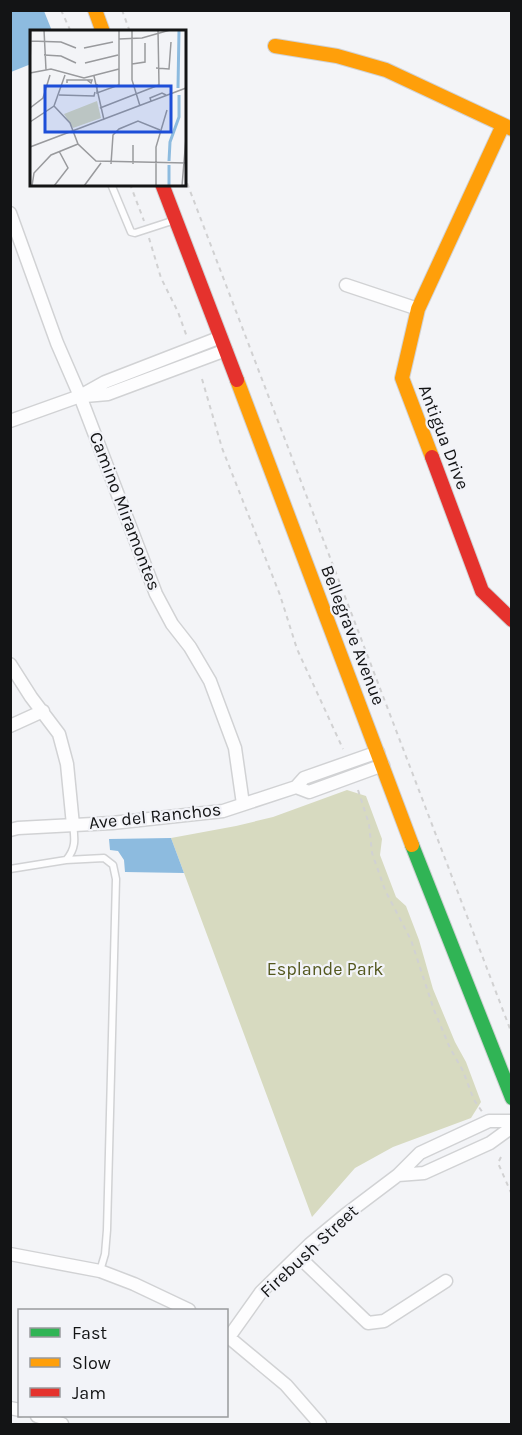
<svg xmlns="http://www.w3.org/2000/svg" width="522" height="1435" font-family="Karla,sans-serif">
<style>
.green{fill:#d7dac0}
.water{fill:#8dbbdf}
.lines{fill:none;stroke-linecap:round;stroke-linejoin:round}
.lane-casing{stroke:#d1d2d4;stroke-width:9}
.street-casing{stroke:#d1d2d4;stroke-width:15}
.fast-casing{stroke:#d1d2d4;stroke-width:16}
.slow-casing{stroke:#d1d2d4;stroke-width:16}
.jam-casing{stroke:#d1d2d4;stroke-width:16}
.path{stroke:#d1d1d2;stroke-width:2;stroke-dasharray:4.5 4.5;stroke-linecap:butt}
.lane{stroke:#fdfdfe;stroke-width:6}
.street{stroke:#fdfdfe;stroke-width:12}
.fast{stroke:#30b455;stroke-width:14}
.slow{stroke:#ff9f0a;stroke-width:14}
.jam{stroke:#e5322d;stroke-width:14}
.labels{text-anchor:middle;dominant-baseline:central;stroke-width:4.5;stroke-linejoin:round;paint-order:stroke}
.street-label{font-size:18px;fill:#131415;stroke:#f2f3f8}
.park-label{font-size:18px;fill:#54581f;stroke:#f2f3f8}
.inset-river{fill:none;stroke:#8dbbdf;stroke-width:3}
.inset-road{fill:none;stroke:#999a9d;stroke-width:1.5}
.view{fill:#1d4ed8;fill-opacity:0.15;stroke:#1d4ed8;stroke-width:3}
.inset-edge{fill:none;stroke:#131415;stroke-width:3}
</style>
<rect width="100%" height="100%" fill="#f3f4f7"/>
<path class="green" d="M 347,790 L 366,796 L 382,839 L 380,855 L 396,897 L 406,906 L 419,940 L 433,989 L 455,1042 L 466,1062 L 481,1102 L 471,1118 L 393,1147 L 355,1168 L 312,1217 L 171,838 L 236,826 L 273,817 Z"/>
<path class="water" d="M 10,11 L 44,11 L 52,31 L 32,32 L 31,64 L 11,72 Z
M 171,838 L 184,873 L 125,872 L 124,860 L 118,851 L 110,850 L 109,839 Z"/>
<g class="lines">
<defs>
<path id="lane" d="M 111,184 L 131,232 L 135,233 L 175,220
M 66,860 L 104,858 L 113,865 L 116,879 L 107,1230 L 105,1254 L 100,1271
M 10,869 L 66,860 C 76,849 75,839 73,825"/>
<path id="street" d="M 10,213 L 57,343 L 80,396 L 156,594 L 172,624 L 190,647 L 210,681 L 235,748 L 243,804
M 346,285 L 418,309
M 85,396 L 108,394 L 226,350
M 10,421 L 80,396 L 105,382 L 221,337
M 10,664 L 31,697 L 59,734 L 67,764 L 73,825
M 10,726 L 43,711
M 296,787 L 309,792 L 383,765
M 10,830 L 18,828 L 112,823 L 223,811 L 296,787 L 304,778 L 378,752
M 398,1175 L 424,1173 L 490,1143 L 512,1127
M 10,1254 L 100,1271 L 134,1284 L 189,1310
M 298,1256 L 368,1323 L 384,1321 L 446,1281
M 226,1335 L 286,1385 L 320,1424
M 229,1337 L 261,1292 L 310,1244 L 345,1215 L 398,1175 L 420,1153 L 489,1121 L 512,1121
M 10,1408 L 20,1410
M 37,1416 L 62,1424"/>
<path id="fast" d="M 412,845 L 512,1098"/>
<path id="slow" d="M 95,10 L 103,32
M 275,46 L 337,56 L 386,70 L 512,129
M 237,380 L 412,845
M 432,457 L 402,378 L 418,309 L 503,125"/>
<path id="jam" d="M 162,184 L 237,380
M 432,457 L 482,591 L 512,620"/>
</defs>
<use href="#lane" class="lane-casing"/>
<use href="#street" class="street-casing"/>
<use href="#fast" class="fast-casing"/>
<use href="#slow" class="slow-casing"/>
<use href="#jam" class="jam-casing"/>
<path class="path" d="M 61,10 L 71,32
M 122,10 L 130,32
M 184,175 L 512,1034
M 130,184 L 144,221
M 149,238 L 161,278 L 178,312 L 187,337
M 202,379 L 222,448 L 280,595 L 297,649 L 343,749
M 358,790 L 369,824 L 372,853 L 385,890 L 411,940 L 434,1010 L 450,1048 L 463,1071 L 474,1100 L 483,1113
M 501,1157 L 498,1163 L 512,1195"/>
<use href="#lane" class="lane"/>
<use href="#street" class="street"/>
<use href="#fast" class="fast"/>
<use href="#slow" class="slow"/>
<use href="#jam" class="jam"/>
</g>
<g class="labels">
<g class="street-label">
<text transform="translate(444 437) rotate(69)">Antigua Drive</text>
<text transform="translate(125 511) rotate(69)">Camino Miramontes</text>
<text transform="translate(353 635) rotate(69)">Bellegrave Avenue</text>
<text transform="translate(155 816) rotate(-6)">Ave del Ranchos</text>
<text transform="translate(309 1251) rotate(-43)">Firebush Street</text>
</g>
<g class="park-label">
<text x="325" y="969">Esplande Park</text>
</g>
</g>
<g transform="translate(30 30)">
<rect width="156" height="156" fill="#f3f4f7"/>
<path d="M 67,71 L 71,88 L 43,98 L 34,84 Z" fill="#d7dac0"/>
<path class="inset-river" d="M 148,58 L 149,0M 139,131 L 140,112 L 149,87 L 149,65M 139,135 L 139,156"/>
<path class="inset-road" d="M 14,0 L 16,40M 102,0 L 102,50 L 110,76M 89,9 L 112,8 L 140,0M 0,11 L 31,12 L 46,18M 54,18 L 83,12M 14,25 L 31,26 L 46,33M 55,33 L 88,25M 102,34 L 115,32 L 115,13M 0,35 L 1,0M 126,38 L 139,39 L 141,12M 0,43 L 21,39 L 54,48 L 89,39M 64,46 L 74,90M 37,53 L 37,50 L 62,50 L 61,53 L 57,50M 67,54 L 67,63 L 89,55 L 89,0M 29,65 L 64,66 L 65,62M 121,71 L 120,68 L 132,63 L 136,65M 24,76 L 40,93 L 48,114 L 66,131 L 156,133M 0,78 L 13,68 L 20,45M 70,78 L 129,55 L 128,0M 0,92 L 24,76 L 35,45M 103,115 L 103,134M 0,117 L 156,58M 81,134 L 83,105 L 89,99 L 108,91 L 130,100M 2,156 L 4,143 L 21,125 L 48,114M 24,156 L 38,138 L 29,121M 54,156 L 71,133M 126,156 L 126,117 L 137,80M 152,156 L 156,108"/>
<path class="view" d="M 15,56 L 141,56 L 141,102 L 15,102 Z"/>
<rect width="156" height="156" class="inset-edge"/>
</g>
<rect width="522" height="1435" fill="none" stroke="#131415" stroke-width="24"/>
<rect x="18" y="1309" width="210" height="108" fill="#f2f3f8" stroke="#999a9d" stroke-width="1.5"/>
<rect x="30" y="1328" width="30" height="9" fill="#30b455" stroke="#999a9d" stroke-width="1.5"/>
<text x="72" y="1339" font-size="18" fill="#131415">Fast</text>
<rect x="30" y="1358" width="30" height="9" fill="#ff9f0a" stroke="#999a9d" stroke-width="1.5"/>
<text x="72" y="1369" font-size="18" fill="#131415">Slow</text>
<rect x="30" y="1388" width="30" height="9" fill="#e5322d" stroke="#999a9d" stroke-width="1.5"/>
<text x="72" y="1399" font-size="18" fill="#131415">Jam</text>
</svg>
